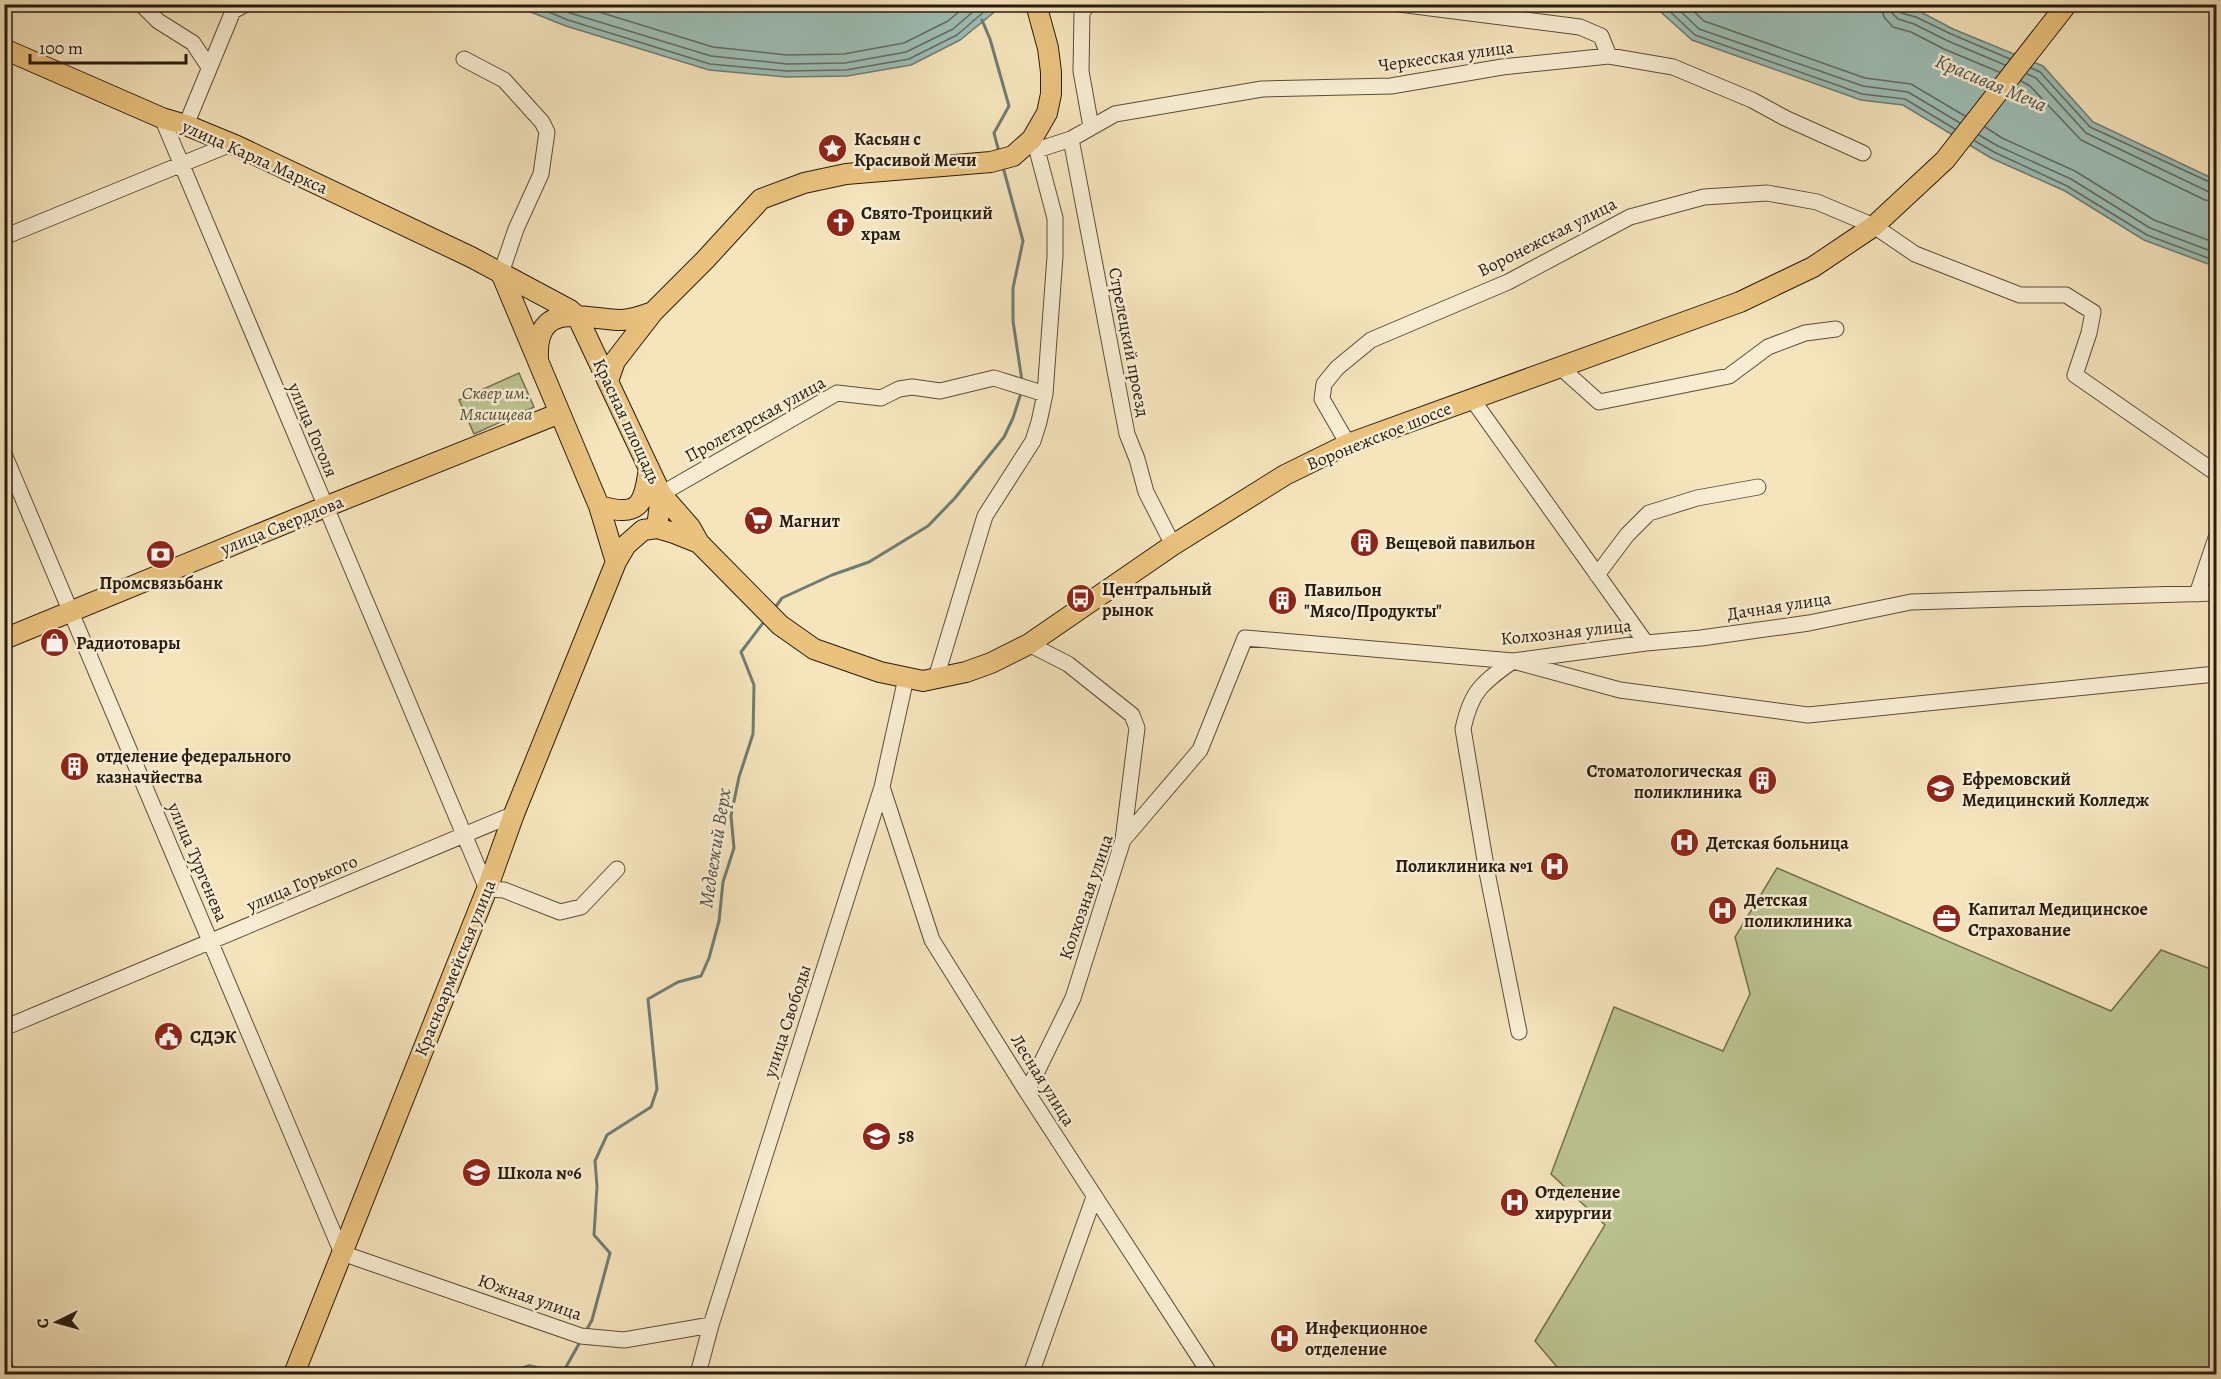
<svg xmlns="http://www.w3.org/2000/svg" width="2221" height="1379" font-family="Alegreya,serif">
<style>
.green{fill:#bbc491;stroke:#727050;stroke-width:1.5}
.water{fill:#9dbeb6;stroke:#6e7d73;stroke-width:1.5}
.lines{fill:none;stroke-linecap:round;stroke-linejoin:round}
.shore{stroke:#626c62;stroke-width:1.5}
.stream{stroke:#6e7d73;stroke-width:3}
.minor-casing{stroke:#5b4d3a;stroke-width:17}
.major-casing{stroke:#281b0e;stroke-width:22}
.minor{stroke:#f8edd3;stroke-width:15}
.major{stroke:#eac27e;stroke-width:20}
.labels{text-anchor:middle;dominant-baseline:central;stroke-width:5;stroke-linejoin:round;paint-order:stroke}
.street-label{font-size:18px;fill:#281b0e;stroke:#f8edd3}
.poi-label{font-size:18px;font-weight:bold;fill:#281b0e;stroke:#f8edd3;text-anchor:start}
.park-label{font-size:18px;font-style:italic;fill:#544e35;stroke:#f8edd3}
.water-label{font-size:20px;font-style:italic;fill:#515449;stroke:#f8edd3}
</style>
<rect width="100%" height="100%" fill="#f5e4bc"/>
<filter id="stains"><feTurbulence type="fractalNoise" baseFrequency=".00333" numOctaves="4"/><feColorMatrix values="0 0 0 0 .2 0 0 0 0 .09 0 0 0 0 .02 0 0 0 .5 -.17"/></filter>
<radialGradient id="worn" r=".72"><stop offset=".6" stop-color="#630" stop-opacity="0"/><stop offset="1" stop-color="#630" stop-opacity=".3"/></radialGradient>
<path class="green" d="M 519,373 L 534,407 L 474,434 L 459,400 Z
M 1777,868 L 2111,1011 L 2161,950 L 2216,971 L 2216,1374 L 1563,1374 L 1535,1341 L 1605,1225 L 1551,1174 L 1614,1007 L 1723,1051 L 1750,994 L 1735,937 Z"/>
<path class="water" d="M 513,5 L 1003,5 L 960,40 L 911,65 L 847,76 L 786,77 L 709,70 L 566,26 Z
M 1653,5 L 1893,5 L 1919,11 L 1953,29 L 2043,66 L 2093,122 L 2216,180 L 2216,267 L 2144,240 L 2065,191 L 1991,158 L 1903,105 L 1861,100 L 1692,40 Z
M 529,1365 L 572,1374 L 513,1374 L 516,1369 Z"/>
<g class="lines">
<path class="shore" d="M 529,4 L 568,20 L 710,64 L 787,71 L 846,70 L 909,59 L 957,35 L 993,4
M 549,4 L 570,13 L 711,56 L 787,64 L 845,63 L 906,52 L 953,29 L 982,4
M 573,4 L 713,47 L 787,55 L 844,54 L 904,43 L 948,21 L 968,4
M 1662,4 L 1695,35 L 1862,94 L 1905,99 L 1955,129
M 1673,4 L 1699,29 L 1863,86 L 1908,92 L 1960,123
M 1686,4 L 1704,21 L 1865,78 L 1911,84 L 1965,116
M 1881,4 L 1884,17 L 1893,27 L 1911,32 L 1944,49 L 1999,72
M 1890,4 L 1892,13 L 1898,19 L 1914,24 L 1948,41 L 2005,65
M 1898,4 L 1901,13 L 1916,17 L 1951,34 L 2010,59
M 2031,68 L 2040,72 L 2090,127 L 2216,185
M 2027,74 L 2036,78 L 2086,133 L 2209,192 L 2216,193
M 2021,81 L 2030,86 L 2081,140 L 2205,200 L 2216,202
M 1985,127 L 2002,138 L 2075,171 L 2154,220 L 2216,243
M 1979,135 L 1998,146 L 2071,179 L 2150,228 L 2216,253
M 1975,141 L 1994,152 L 2067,186 L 2147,235 L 2216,261"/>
<path class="stream" d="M 982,20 L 990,39 L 1009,106 L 994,133 L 999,152
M 1003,167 L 1023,241 L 1013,288 L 1013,321 L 1022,381
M 774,609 L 782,598 L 832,575 L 869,562 L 928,526 L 955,498 L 1004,437 L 1013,418 L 1022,390
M 586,1331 L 592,1320 L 610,1253 L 594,1235 L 597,1186 L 595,1161 L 607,1135 L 651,1107 L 657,1089 L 648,999 L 678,982 L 701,976 L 709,958 L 719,921 L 723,882 L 734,848 L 731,816 L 739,777 L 753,734 L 754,685 L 741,652 L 766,619
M 562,1374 L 580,1342"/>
<defs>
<path id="minor" d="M 141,4 L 158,21 L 193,43 L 209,67
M 1089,4 L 1082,12 L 1081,71 L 1091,127
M 1224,4 L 1263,4
M 1399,4 L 1580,27 L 1601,36 L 1609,56
M 464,59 L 504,80 L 542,122 L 547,132 L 541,174 L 516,229 L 501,273
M 162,118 L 487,889 L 504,890 L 560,912 L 581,907 L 617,869
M 186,125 L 233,11 L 246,4
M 1032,139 L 1037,150 L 1071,139 L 1115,114 L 1262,89 L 1391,86 L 1502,67 L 1609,56 L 1673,67 L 1752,100 L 1785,118 L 1863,153
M 1071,139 L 1127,434 L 1137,459 L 1146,492 L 1173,545
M 4,237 L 231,144
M 1560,367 L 1599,402 L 1729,376 L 1768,347 L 1805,333 L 1836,329
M 1472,399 L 1646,643 L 1701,638 L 1809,623 L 1911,602 L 2216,593
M 1348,444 L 1322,399 L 1324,384 L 1337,368 L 1371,340 L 1508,282 L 1630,217 L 1704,197 L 1767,193 L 1817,202 L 1874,226 L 1915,254 L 2020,295 L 2066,295 L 2093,312 L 2089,333 L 2075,375 L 2216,473
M 4,454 L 342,1253 L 581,1336 L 624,1340 L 711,1325
M 661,494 L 837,393 L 881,398 L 899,389 L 912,387 L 940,391 L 994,378 L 1045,394
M 1597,575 L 1627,535 L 1649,513 L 1697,498 L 1758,487
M 2197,594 L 2216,538
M 1029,644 L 1068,664 L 1132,715 L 1137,728 L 1123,840
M 936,678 L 985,516 L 1033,441 L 1039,422 L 1045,394 L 1055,256 L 1055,218 L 1037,150
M 882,787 L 932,940 L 1027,1092 L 1210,1374
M 4,1028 L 514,814
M 1519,1032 L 1487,872 L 1463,729 C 1471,691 1482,683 1513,661 L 1620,690 L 1808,715 L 2216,674
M 1027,1092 L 1073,998 L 1123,840 L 1200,750 L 1245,638 L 1513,661 L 1646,643
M 4,1365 L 8,1374
M 698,1374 L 711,1325 L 882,787 L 906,678
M 1031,1374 L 1094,1197"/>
<path id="major" d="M 4,49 L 162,118 L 186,125 L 237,146 L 471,257 L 570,310 L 577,316 L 661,494 L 657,528
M 501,273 L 599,506 L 616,562
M 538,359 C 535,299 582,319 621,320 C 632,320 642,316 653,312
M 608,381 L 615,361 L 653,312 L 705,260 L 761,199 L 804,183 L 846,174 L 991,162 L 1013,156 L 1032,139 L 1047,113 L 1051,94 L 1051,72 L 1048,48 L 1036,4
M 661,494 L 690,527 L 699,543
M 599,506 C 639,517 644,506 649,468
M 4,639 L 325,507 L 560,413
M 294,1374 L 487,889 L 514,814 L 616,562 L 626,545 L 643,530 L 657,528 L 674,533 L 699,543 L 780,625 L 814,649 L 880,672 L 923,681 L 966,672 L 991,663 L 1029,644 L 1173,545 L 1285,475 L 1348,444 L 1740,302 L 1813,267 L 1874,226 L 1945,160 L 2067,4"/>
</defs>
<use href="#minor" class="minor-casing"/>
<use href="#major" class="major-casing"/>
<use href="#minor" class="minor"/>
<use href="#major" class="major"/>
</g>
<defs>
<symbol id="sight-disc" viewBox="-11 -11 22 22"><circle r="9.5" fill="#8f2418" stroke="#f8edd3"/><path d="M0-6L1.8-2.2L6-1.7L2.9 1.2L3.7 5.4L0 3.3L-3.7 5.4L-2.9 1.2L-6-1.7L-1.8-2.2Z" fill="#fff"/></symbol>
<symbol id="church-disc" viewBox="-11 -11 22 22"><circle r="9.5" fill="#8f2418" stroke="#f8edd3"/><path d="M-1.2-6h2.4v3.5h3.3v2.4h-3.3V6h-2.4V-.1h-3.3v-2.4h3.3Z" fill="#fff"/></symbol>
<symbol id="supermarket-disc" viewBox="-11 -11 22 22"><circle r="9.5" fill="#8f2418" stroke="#f8edd3"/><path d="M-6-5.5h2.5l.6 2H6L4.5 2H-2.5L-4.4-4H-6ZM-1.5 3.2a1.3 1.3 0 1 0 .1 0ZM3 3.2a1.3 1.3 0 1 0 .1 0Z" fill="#fff"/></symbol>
<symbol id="building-disc" viewBox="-11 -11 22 22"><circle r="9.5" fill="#8f2418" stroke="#f8edd3"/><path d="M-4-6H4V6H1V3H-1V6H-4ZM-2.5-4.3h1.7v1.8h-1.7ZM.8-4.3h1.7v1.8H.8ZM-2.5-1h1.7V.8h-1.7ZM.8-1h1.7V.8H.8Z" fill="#fff"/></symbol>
<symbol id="bank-disc" viewBox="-11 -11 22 22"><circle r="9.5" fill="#8f2418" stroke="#f8edd3"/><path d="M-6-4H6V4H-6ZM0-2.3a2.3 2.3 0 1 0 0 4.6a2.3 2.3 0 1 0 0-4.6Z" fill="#fff"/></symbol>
<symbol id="bus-disc" viewBox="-11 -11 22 22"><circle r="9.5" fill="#8f2418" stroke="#f8edd3"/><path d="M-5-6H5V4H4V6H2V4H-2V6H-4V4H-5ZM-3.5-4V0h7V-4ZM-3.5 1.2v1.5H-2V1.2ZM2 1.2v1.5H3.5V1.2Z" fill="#fff"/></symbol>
<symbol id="shop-disc" viewBox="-11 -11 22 22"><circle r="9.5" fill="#8f2418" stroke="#f8edd3"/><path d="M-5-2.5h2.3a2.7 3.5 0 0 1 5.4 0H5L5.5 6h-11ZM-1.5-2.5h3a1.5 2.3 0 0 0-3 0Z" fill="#fff"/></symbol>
<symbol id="university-disc" viewBox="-11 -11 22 22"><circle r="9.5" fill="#8f2418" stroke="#f8edd3"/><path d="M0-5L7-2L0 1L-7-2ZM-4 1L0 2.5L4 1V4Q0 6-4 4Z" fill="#fff"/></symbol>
<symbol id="hospital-disc" viewBox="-11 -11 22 22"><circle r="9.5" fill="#8f2418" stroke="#f8edd3"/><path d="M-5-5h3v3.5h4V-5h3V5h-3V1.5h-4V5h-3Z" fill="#fff"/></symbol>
<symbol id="office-disc" viewBox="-11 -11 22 22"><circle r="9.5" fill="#8f2418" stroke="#f8edd3"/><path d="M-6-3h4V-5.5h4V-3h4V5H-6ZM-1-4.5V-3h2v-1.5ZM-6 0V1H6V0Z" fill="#fff"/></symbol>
<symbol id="civic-disc" viewBox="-11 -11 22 22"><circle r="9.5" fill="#8f2418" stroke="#f8edd3"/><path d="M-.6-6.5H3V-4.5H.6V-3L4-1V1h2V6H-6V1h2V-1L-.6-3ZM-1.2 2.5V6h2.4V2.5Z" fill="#fff"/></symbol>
<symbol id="school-disc" viewBox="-11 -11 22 22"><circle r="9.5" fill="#8f2418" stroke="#f8edd3"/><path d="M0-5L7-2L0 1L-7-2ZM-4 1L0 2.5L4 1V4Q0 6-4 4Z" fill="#fff"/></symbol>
</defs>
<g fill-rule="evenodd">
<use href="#sight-disc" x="816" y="132" width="33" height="33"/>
<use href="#church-disc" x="824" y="206" width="33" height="33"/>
<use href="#supermarket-disc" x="742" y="504" width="33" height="33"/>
<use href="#building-disc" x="1348" y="526" width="33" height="33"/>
<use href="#bank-disc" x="144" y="538" width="33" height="33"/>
<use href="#bus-disc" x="1064" y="582" width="33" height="33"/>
<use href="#building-disc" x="1266" y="584" width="33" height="33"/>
<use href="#shop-disc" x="38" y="626" width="33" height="33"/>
<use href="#building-disc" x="58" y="750" width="33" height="33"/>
<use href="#building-disc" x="1746" y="764" width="33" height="33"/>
<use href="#university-disc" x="1924" y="772" width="33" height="33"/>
<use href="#hospital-disc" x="1668" y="826" width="33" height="33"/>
<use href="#hospital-disc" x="1538" y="850" width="33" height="33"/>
<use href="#hospital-disc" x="1706" y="894" width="33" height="33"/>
<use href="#office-disc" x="1930" y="902" width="33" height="33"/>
<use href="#civic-disc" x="152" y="1020" width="33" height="33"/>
<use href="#school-disc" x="860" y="1120" width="33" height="33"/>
<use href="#school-disc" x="460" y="1156" width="33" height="33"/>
<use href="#hospital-disc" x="1498" y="1186" width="33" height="33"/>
<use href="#hospital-disc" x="1268" y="1322" width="33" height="33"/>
</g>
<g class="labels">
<g class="street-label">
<text transform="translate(1446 56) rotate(-8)">Черкесская улица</text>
<text transform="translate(255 157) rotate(24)">улица Карла Маркса</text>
<text transform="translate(1547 237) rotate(-27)">Воронежская улица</text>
<text transform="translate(1129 342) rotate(79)">Стрелецкий проезд</text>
<text transform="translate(755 419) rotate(-29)">Пролетарская улица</text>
<text transform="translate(627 421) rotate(65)">Красная площадь</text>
<text transform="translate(313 430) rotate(67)">улица Гоголя</text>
<text transform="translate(1379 436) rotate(-22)">Воронежское шоссе</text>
<text transform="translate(282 525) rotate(-22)">улица Свердлова</text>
<text transform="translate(1779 606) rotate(-9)">Дачная улица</text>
<text transform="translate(1566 632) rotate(-6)">Колхозная улица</text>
<text transform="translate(198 862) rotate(67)">улица Тургенева</text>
<text transform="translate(302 883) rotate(-23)">улица Горького</text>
<text transform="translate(1086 897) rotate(-71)">Колхозная улица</text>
<text transform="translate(455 968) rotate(-68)">Красноармейская улица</text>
<text transform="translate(787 1021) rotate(-72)">улица Свободы</text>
<text transform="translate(1043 1080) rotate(58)">Лесная улица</text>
<text transform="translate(530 1297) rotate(19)">Южная улица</text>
</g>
<g class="poi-label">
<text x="854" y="139">Касьян с<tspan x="854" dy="21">Красивой Мечи</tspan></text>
<text x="861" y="213">Свято-Троицкий<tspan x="861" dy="21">храм</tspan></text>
<text x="779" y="521">Магнит</text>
<text x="1385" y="543">Вещевой павильон</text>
<text x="161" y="583" text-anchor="middle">Промсвязьбанк</text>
<text x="1102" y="589">Центральный<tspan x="1102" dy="21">рынок</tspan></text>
<text x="1304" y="590">Павильон<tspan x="1304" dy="21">"Мясо/Продукты"</tspan></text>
<text x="76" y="643">Радиотовары</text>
<text x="96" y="756">отделение федерального<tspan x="96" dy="21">казначйества</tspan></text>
<text x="1742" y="771" text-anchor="end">Стоматологическая<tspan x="1742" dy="21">поликлиника</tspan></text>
<text x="1962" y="779">Ефремовский<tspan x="1962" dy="21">Медицинский Колледж</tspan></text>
<text x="1706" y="843">Детская больница</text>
<text x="1533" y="866" text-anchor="end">Поликлиника №1</text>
<text x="1744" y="900">Детская<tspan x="1744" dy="21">поликлиника</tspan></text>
<text x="1968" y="909">Капитал Медицинское<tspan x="1968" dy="21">Страхование</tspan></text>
<text x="190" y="1037">СДЭК</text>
<text x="898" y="1136">58</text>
<text x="497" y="1173">Школа №6</text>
<text x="1535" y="1192">Отделение<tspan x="1535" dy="21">хирургии</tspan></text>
<text x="1305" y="1328">Инфекционное<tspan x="1305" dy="21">отделение</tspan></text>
</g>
<g class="park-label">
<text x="496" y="393">Сквер им.<tspan x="496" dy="21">Мясищева</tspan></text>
</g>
<g class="water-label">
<text transform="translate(1991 83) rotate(23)">Красивая Меча</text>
<text transform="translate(715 848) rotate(-81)">Медвежий Верх</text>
</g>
</g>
<rect width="2221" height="1379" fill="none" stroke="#f5e4bc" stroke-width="24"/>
<rect x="6" y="6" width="2209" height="1367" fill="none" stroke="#281b0e" stroke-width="3"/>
<rect x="12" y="12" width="2197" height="1355" fill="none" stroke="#281b0e" stroke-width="1.5"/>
<g transform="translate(57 1322) rotate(265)" stroke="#f8edd3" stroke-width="4.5" paint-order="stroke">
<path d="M0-4.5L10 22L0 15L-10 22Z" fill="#281b0e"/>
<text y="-9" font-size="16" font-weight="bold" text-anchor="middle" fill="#281b0e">С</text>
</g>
<path d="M30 54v9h156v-9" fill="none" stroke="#281b0e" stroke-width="3"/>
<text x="39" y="54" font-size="18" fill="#281b0e" stroke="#f8edd3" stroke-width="4.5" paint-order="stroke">100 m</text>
<rect width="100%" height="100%" filter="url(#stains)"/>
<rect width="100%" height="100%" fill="url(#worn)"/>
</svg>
